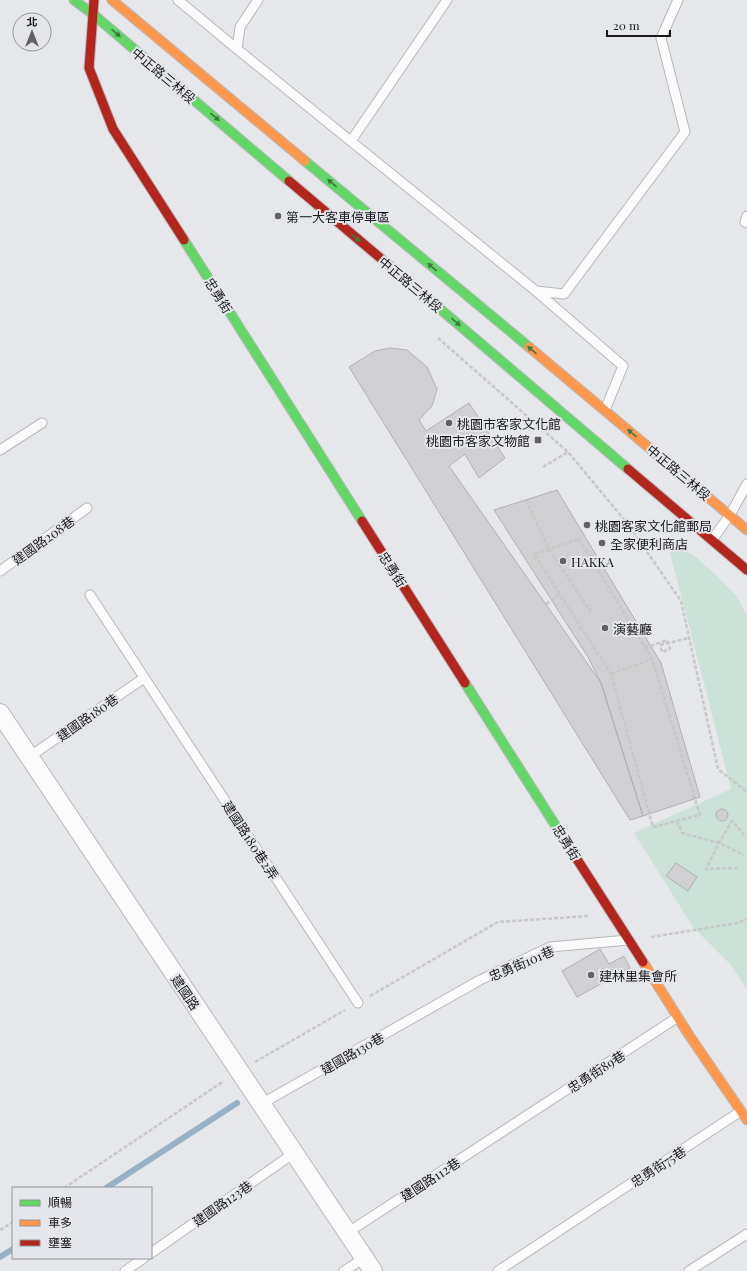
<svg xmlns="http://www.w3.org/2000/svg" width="747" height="1271" font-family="'Playfair Display','Noto Sans TC',serif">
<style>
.green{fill:#cce1d7}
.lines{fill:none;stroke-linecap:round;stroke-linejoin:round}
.stream{stroke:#98b1c5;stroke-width:6}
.building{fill:#d1d0d2;stroke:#b1b1b4}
.lane-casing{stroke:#b8b9bb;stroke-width:11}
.street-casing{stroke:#b8b9bb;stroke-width:20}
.fast-casing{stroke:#b8b9bb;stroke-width:11}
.slow-casing{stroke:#b8b9bb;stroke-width:11}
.jam-casing{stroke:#b8b9bb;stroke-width:11}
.path{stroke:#c8c8c9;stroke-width:2.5;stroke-dasharray:4 2;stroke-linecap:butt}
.lane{stroke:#fbfbfc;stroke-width:9}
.street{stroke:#fbfbfc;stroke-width:18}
.fast{stroke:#63d668;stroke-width:9}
.slow{stroke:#ff974d;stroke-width:9}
.jam{stroke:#b3261e;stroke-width:9}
.path-bridge{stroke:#c8c8c9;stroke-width:2.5;stroke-dasharray:4 2;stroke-linecap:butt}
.oneway{fill:#3f7842}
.poi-dot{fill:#626265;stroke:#e5e6eb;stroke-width:1.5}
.labels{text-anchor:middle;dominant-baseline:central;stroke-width:4;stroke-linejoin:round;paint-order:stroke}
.street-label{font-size:13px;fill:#1b1b1d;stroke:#e5e6eb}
.poi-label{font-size:13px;fill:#1b1b1d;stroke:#e5e6eb;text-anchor:start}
</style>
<rect width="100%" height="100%" fill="#e6e7ea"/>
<path class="green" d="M 679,546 L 697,558 L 717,576 L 738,598 L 747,616 L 747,989 L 730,964 L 693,927 L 634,833 L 731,789 L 704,683 L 670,553 L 673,547 Z"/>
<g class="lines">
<path class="stream" d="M 106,1188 L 237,1103
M 0,1257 L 13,1249"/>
</g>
<path class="building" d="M 390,348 L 407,350 L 427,367 L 437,389 L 432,406 L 419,420 L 426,431 L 469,403 L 505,458 L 479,478 L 465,454 L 449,466 L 601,683 L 643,816 L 630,820 L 349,367 L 375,351 Z
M 557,490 L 661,663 L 700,797 L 643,816 L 601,683 L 588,657 L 494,510 Z
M716 815a6 6 0 1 1 12 0a6 6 0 1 1-12 0Z
M 676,863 L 697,877 L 688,891 L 666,876 Z
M 600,949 L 609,964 L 624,956 L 630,968 L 577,997 L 562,971 Z"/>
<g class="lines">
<defs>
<path id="lane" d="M 178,0 L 237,49
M 258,0 L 240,27 L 237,49 L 536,291 L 564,294 L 685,132 L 661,38 L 678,0
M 351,141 L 447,0
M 747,216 L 745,222 L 747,223
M 536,291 L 623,366 L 605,410
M 0,450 L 42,423
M 712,540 L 730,515 L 747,484
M 0,571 L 87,508
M 90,595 L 358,1003
M 29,757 L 144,678
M 261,1104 L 480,980 L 550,947 L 628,940
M 347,1233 L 678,1017
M 151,1253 L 294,1153
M 125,1271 L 144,1258
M 344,1271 L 364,1258
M 498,1271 L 741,1111
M 689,1271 L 747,1234"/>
<path id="street" d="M 0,713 L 373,1271"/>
<path id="fast" d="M 74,0 L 94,15 L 289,181
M 305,161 L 529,347
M 184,240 L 362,521
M 391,267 L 628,469
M 465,683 L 564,839"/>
<path id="slow" d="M 112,0 L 305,161
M 529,347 L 747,530
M 643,962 L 689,1035 L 747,1120"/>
<path id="jam" d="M 94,0 L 89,68 L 113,129 L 184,240
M 289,181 L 391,267
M 628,469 L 747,570
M 362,521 L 465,683
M 564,839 L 643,962"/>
</defs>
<use href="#lane" class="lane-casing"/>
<use href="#street" class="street-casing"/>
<use href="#fast" class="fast-casing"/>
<use href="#slow" class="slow-casing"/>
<use href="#jam" class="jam-casing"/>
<path class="path" d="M 438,338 L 568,452 L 627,523 L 681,601 L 718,769 L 747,792
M 543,467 L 568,452
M 526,500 L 549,549 L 592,614
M 579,539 L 652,659 L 700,815 L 653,827 L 611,674 L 534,554 Z
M 546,604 L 560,594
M 660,645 L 689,638
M 611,674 L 652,659
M 677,821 L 682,833 L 719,843 L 744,855
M 738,868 L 706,869 L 719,843 L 732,821 L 747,838
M 651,937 L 738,923 L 747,919
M 370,996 L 498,922 L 589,916
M 255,1062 L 345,1010
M 64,1188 L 224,1081
M 0,1230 L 13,1222"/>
<use href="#lane" class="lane"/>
<use href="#street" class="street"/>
<use href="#fast" class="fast"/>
<use href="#slow" class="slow"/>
<use href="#jam" class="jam"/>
<path class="path-bridge" d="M 645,648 L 667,640 L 670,649 L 662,652 L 660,645"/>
</g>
<defs><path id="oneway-solid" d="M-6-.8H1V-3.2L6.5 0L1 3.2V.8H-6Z"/></defs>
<g class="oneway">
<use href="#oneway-solid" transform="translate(116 33) rotate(40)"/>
<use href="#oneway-solid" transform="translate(215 117) rotate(40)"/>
<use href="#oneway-solid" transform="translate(332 183) rotate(-140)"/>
<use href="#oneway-solid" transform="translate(356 238) rotate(40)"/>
<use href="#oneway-solid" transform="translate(432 267) rotate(-140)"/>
<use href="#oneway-solid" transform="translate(456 322) rotate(40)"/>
<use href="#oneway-solid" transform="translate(532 350) rotate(-140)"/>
<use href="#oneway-solid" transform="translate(632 433) rotate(-140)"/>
</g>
<g class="poi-dot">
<circle cx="278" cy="216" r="4"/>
<circle cx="449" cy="423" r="4"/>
<rect x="534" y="436" width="8" height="8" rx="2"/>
<circle cx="587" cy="525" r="4"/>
<circle cx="602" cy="543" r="4"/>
<circle cx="563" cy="561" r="4"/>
<circle cx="605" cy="628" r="4"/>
<circle cx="591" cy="975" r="4"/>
</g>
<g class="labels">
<g class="street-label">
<text transform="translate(164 75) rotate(40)">中正路三林段</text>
<text transform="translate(411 284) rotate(40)">中正路三林段</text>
<text transform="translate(219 295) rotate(58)">忠勇街</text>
<text transform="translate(679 472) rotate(40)">中正路三林段</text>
<text transform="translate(43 540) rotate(-36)">建國路208巷</text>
<text transform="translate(393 569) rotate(58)">忠勇街</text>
<text transform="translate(87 717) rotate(-35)">建國路180巷</text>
<text transform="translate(251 840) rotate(57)">建國路180巷2弄</text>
<text transform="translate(567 842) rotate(58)">忠勇街</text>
<text transform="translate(521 963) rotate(-23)">忠勇街101巷</text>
<text transform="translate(186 992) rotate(56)">建國路</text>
<text transform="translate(352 1053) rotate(-30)">建國路130巷</text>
<text transform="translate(596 1071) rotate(-33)">忠勇街89巷</text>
<text transform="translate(658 1166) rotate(-33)">忠勇街75巷</text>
<text transform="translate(430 1179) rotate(-33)">建國路112巷</text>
<text transform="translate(222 1203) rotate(-35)">建國路123巷</text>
</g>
<g class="poi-label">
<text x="286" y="216">第一大客車停車區</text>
<text x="457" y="423">桃園市客家文化館</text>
<text x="530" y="440" text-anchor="end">桃園市客家文物館</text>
<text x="595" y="525">桃園客家文化館郵局</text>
<text x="610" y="543">全家便利商店</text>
<text x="571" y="561">HAKKA</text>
<text x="613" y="628">演藝廳</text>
<text x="599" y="975">建林里集會所</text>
</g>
</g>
<rect x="12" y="1187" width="140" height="72" fill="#e5e6eb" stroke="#949599"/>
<rect x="20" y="1200" width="20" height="6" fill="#63d668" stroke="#949599"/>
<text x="48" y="1207" font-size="12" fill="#1b1b1d">順暢</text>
<rect x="20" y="1220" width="20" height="6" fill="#ff974d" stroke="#949599"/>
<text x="48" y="1227" font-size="12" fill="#1b1b1d">車多</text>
<rect x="20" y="1240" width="20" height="6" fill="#b3261e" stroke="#949599"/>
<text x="48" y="1247" font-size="12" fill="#1b1b1d">壅塞</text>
<g transform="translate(32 32)"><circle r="19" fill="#e5e6eb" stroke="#949599"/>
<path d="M0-3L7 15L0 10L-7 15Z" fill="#626265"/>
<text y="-6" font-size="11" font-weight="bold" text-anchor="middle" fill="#1b1b1d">北</text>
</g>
<path d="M607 30v6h63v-6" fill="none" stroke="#1b1b1d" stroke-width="2"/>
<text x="613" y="30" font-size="12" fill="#1b1b1d" stroke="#e5e6eb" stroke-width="3" paint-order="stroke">20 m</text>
</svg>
